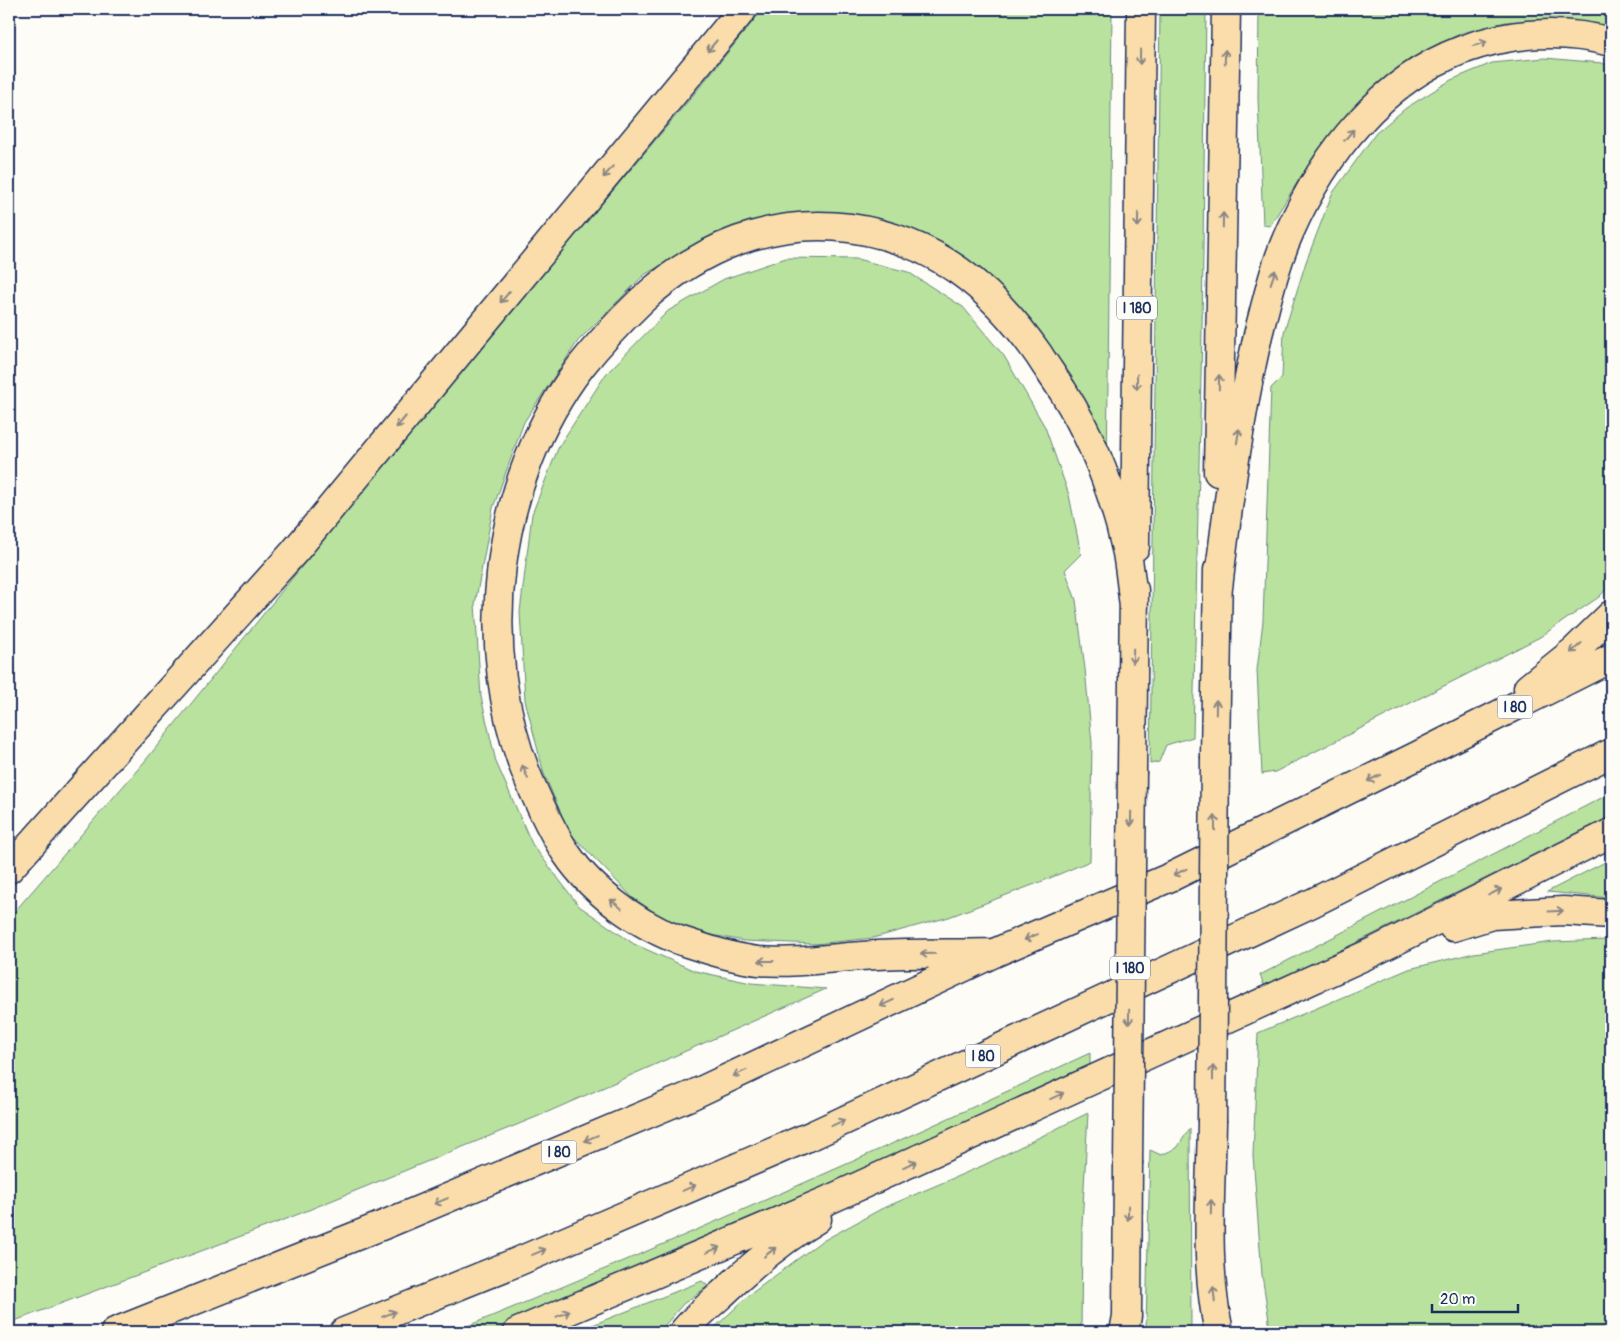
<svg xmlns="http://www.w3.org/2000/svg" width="1620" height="1341" font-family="Pangolin,sans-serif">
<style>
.green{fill:#b9e29e;stroke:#6a887e}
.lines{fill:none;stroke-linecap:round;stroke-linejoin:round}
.highway-casing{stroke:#1b2f5e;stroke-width:31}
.highway{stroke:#faddab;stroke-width:28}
.highway-bridge-casing{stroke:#1b2f5e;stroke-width:31;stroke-linecap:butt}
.highway-bridge{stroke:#faddab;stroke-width:28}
.oneway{stroke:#8a8684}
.labels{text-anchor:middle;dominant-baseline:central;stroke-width:4.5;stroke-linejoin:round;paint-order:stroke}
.shield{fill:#fdfcf7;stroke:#5f6c8c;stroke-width:1}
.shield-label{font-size:14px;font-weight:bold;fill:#1b2f5e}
</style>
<rect width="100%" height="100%" fill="#fdfcf7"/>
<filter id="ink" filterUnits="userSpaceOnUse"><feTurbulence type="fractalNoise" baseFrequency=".02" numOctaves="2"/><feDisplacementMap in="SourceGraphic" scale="10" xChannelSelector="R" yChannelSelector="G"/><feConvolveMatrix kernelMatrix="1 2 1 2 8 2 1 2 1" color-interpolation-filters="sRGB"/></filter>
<g filter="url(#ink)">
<path class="green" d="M 763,9 L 1112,9 L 1107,476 L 1063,369 L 1016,304 L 964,259 L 782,217 L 717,234 L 644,275 L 578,341 L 524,422 L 493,508 L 475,604 L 481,697 L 496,762 L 532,844 L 579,906 L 634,944 L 695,971 L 751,983 L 826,989 L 541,1115 L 284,1220 L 9,1323 L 9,918 L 145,761 L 406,437 L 694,94 Z
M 1160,9 L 1206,9 L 1202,330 L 1193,737 L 1166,745 L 1159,762 L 1150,764 Z
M 1259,9 L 1611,9 L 1611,31 L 1569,21 L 1506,22 L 1462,33 L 1410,59 L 1361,99 L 1300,178 L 1270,226 L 1263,225 L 1258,98 Z
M 1545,58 L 1602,63 L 1611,67 L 1611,584 L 1599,597 L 1540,637 L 1275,772 L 1262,774 L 1257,670 L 1263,621 L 1271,388 L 1282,377 L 1284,332 L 1306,262 L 1332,194 L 1376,133 L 1406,108 L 1451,80 L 1492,63 Z
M 786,258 L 857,259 L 908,272 L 963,307 L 1004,356 L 1045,427 L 1069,495 L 1081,554 L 1065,570 L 1076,600 L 1085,669 L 1092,743 L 1090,861 L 1043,881 L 949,917 L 873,938 L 815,944 L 744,941 L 680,929 L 633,898 L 569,832 L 544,774 L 525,700 L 520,612 L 532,514 L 559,446 L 606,374 L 668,311 L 724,279 Z
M 1611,793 L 1611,816 L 1265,988 L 1260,975 Z
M 1611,859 L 1611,898 L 1547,892 Z
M 1607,940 L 1611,941 L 1611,1332 L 1267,1332 L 1269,1320 L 1262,1275 L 1253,1155 L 1258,1033 L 1409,969 L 1474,953 L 1553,942 Z
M 1090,1053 L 1090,1071 L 591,1292 L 491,1332 L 453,1332 C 667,1245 880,1151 1090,1053 Z
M 1088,1113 L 1082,1225 L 1081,1332 L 710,1332 L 748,1296 L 819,1243 L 881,1209 L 984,1165 Z
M 1190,1128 L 1191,1332 L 1146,1332 L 1150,1150 L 1161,1155 L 1177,1148 Z
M 702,1281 L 708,1286 L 683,1304 L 659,1332 L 575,1332 Z"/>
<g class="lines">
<defs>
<path id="highway" d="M 1218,472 L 1226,9
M 1135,547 L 1141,9
M 1218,588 C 1228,503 1239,419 1258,335 C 1267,300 1275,264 1290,231 C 1324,154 1382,80 1462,50 C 1509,32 1563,29 1611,42
M 1528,688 L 1574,651 L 1611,615
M 1215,756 L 1218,570
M 1132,771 L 1134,590
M 9,869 L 295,551 L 743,9
M 1453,927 L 1492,915 L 1563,911 L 1611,914
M 994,953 C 955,954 915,953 876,955 C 837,957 798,964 759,961 C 739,959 715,952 697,946 C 647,932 595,896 566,853 C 551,830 540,806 529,780 C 474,649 494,480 581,366 C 600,342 620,321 642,300 C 700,247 771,218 850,228 C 934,240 992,287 1039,355 C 1047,368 1056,380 1064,393 C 1094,441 1115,498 1127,553 C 1130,571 1132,589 1134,607
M 1212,1122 C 1211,1192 1204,1264 1219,1332
M 115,1332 L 386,1224 L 690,1096 L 994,953 L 1173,876 L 1417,756 L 1611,658
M 344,1332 L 517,1262 L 815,1134 L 1312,903 L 1611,753
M 518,1332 L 824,1202 L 1373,952 L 1611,833
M 683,1332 C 695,1318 708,1306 722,1294 C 751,1266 782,1240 817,1219
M 1124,1332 L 1127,1316 L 1128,1164"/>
</defs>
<use href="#highway" class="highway-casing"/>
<use href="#highway" class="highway"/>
<defs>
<path id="highway-bridge" d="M 1212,1122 L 1215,756
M 1128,1164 L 1132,771"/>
</defs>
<use href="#highway-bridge" class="highway-bridge-casing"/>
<use href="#highway-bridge" class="highway-bridge"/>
</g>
<defs><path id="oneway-shaft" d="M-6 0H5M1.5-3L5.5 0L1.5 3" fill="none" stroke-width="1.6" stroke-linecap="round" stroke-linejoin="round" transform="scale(1.25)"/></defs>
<g class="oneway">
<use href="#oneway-shaft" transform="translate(1480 44) rotate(-15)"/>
<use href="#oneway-shaft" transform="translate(712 46) rotate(130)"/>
<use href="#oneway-shaft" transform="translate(1140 57) rotate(91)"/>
<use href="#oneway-shaft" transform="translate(1225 57) rotate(-89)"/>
<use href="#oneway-shaft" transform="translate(1349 135) rotate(-50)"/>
<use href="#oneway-shaft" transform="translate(608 172) rotate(130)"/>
<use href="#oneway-shaft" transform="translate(1138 220) rotate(91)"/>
<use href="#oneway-shaft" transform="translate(1223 220) rotate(-89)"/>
<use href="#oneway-shaft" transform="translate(1273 277) rotate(-71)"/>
<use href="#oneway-shaft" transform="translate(505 297) rotate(130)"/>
<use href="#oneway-shaft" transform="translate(1137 382) rotate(91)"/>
<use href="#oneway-shaft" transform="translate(1219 382) rotate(-89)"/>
<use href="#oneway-shaft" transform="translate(401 422) rotate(130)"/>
<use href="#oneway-shaft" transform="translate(1238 436) rotate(-81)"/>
<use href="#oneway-shaft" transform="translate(1576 648) rotate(138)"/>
<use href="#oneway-shaft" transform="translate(1133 656) rotate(91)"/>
<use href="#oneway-shaft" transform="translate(1216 707) rotate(-89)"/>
<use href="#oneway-shaft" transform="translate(525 772) rotate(-113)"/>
<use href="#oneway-shaft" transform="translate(1374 778) rotate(154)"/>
<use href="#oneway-shaft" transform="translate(1131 819) rotate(91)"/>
<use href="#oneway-shaft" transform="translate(1215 823) rotate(-90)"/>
<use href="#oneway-shaft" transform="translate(1180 872) rotate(154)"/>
<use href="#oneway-shaft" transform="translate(1495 892) rotate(-26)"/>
<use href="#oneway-shaft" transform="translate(616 904) rotate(-141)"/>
<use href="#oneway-shaft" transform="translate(1556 911) rotate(-3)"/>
<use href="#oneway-shaft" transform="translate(1031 937) rotate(157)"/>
<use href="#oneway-shaft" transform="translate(928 954) rotate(179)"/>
<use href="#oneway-shaft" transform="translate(766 961) rotate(180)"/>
<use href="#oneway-shaft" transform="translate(887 1003) rotate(155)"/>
<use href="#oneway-shaft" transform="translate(1129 1017) rotate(91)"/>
<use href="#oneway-shaft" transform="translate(740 1073) rotate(155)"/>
<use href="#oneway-shaft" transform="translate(1213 1073) rotate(-90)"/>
<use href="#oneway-shaft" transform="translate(1057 1096) rotate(-25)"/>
<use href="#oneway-shaft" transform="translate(838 1123) rotate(-25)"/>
<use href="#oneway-shaft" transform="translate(591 1138) rotate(157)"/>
<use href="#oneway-shaft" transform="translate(910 1164) rotate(-25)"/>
<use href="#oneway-shaft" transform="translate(689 1188) rotate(-23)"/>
<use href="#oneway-shaft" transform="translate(441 1201) rotate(157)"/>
<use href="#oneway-shaft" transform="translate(1211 1207) rotate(-89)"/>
<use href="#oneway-shaft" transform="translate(1128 1213) rotate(91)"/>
<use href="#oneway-shaft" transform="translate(713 1250) rotate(-23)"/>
<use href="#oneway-shaft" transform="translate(539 1252) rotate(-23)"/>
<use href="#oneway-shaft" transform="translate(770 1252) rotate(-38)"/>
<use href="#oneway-shaft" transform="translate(1214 1294) rotate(-96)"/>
<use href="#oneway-shaft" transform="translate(389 1314) rotate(-22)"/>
<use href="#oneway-shaft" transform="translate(563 1314) rotate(-23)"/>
</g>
</g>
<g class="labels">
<g class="shield">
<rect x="1117" y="296.5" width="40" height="23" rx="4"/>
<rect x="1497.5" y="695.5" width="35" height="23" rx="4"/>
<rect x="1110" y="956.5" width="40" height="23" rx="4"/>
<rect x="965.5" y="1044.5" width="35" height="23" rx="4"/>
<rect x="541.5" y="1140.5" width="35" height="23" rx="4"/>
</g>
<g class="shield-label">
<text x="1137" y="308">I 180</text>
<text x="1515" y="707">I 80</text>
<text x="1130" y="968">I 180</text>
<text x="983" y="1056">I 80</text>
<text x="559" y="1152">I 80</text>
</g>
</g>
<rect width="1620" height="1341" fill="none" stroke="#fdfcf7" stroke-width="30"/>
<rect x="15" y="15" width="1590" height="1311" fill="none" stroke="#1b2f5e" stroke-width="2" filter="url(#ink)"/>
<path d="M1432 1304v8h86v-8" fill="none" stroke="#1b2f5e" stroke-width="2.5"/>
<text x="1440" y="1304" font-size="15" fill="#1b2f5e" stroke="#fdfcf7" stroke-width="4" paint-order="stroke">20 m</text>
</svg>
